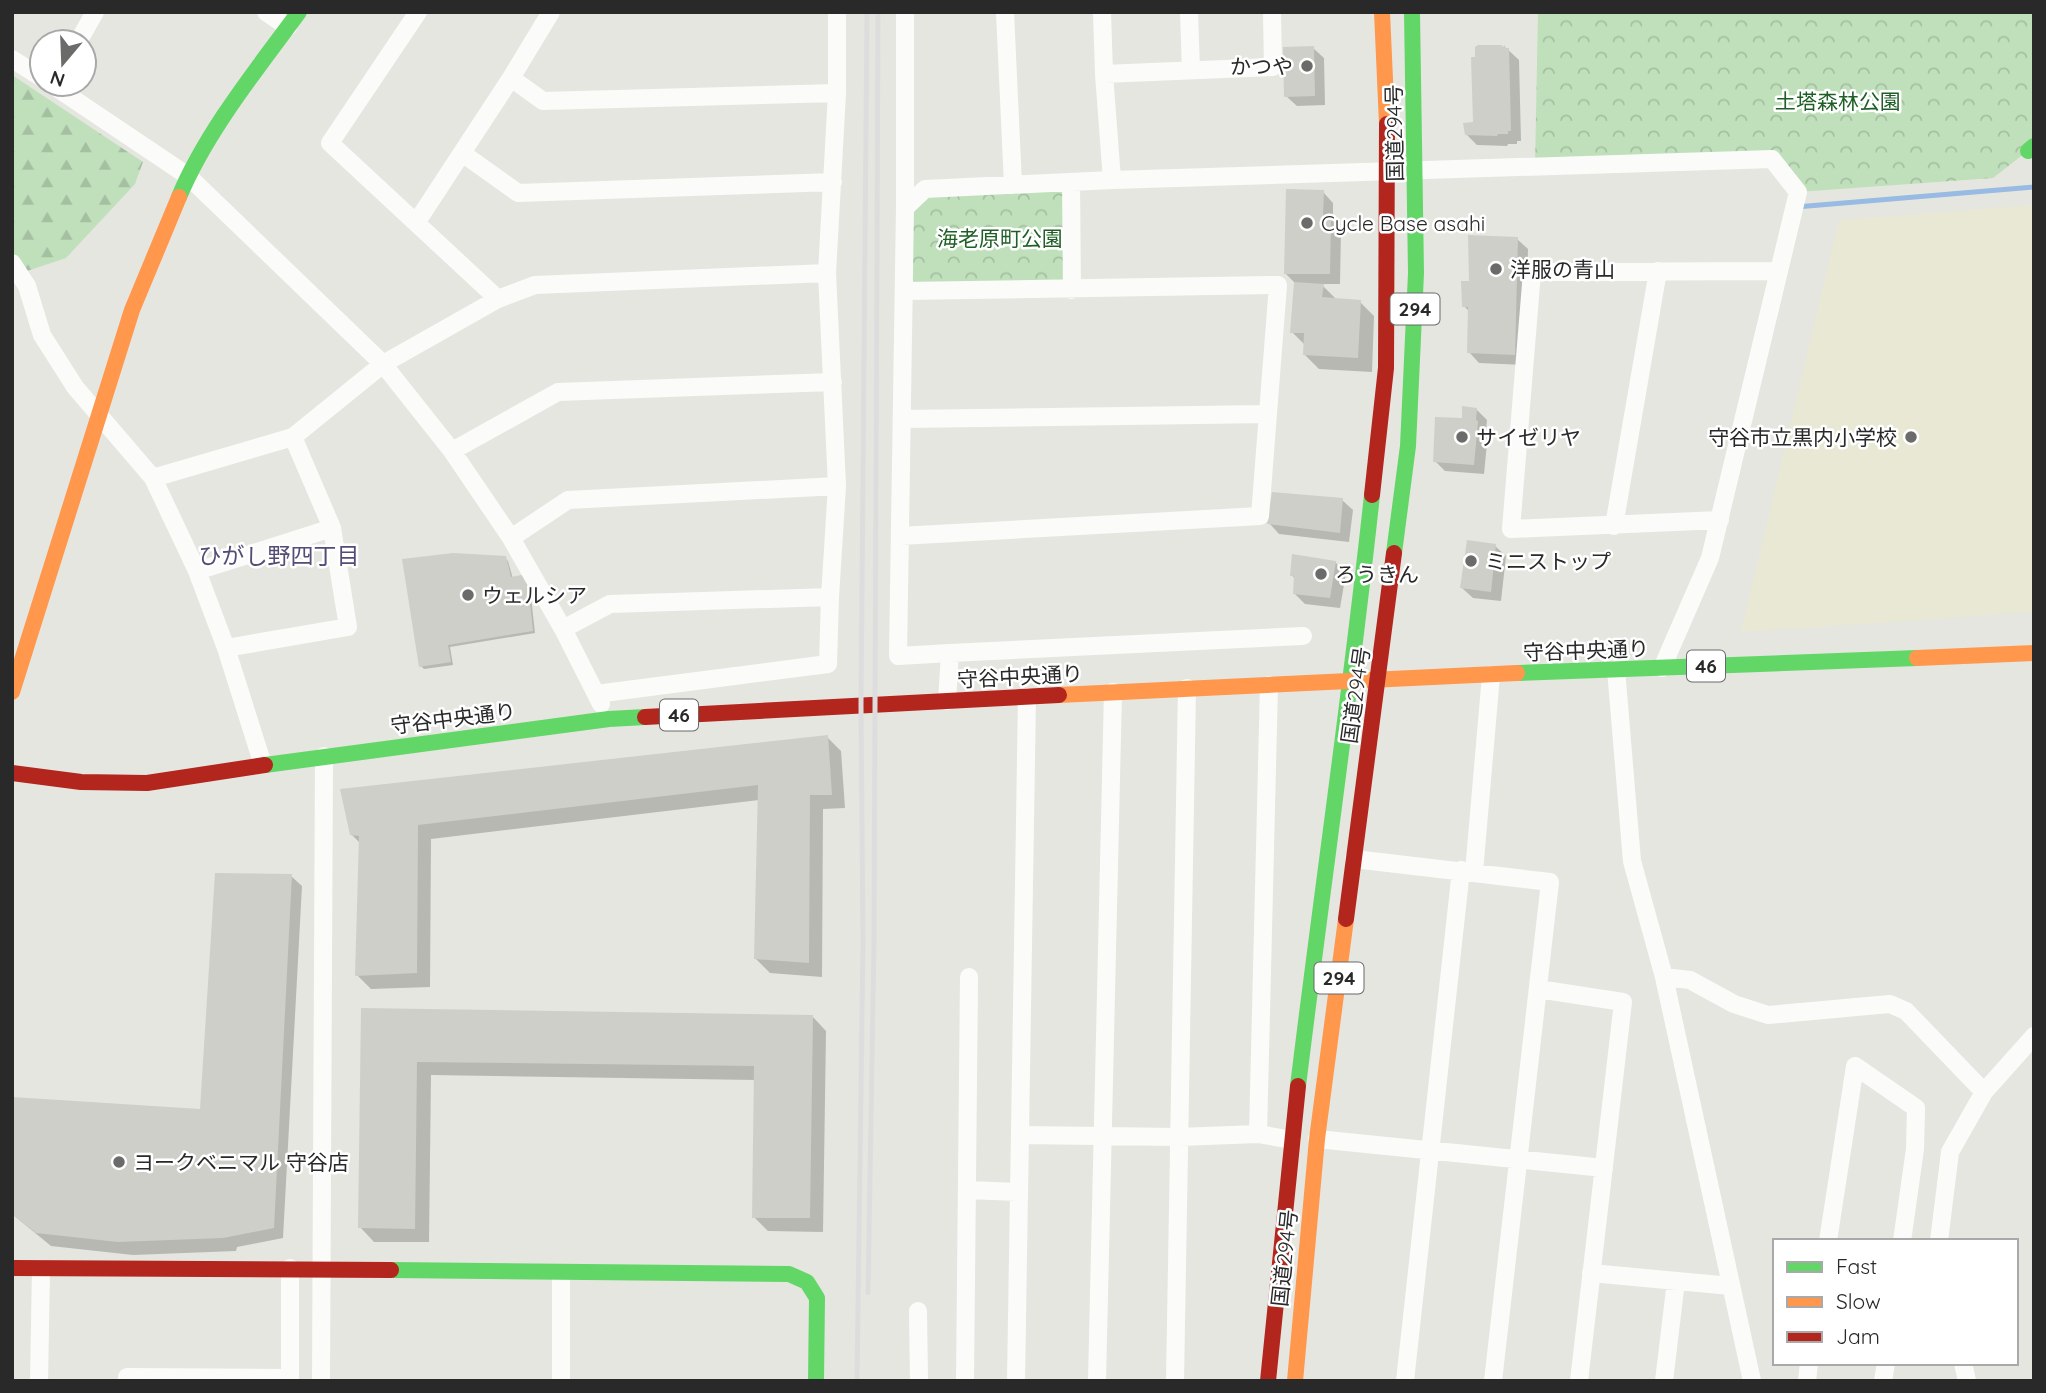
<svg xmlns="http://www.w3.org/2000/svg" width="2046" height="1393" font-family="Quicksand,'Noto Sans JP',sans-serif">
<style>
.education{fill:#e8e8d5}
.forest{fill:url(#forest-firs)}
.park{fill:url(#park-crowns)}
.shadow{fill:#0003}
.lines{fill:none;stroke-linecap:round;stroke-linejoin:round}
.stream{stroke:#98bae3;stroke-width:5}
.building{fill:#cfcfca}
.street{stroke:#fbfbfa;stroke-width:18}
.fast{stroke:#63d668;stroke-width:16}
.slow{stroke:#ff974d;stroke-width:16}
.jam{stroke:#b3261e;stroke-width:16}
.rail{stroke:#deddde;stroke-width:5}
.poi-dot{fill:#6b6b69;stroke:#fff;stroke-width:2.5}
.labels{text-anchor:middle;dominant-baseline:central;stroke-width:5;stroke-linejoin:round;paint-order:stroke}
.shield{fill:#fff;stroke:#696969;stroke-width:2}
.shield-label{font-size:19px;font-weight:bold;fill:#292929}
.poi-label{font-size:21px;fill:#292929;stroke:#fff;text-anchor:start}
.park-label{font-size:21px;fill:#1f5f25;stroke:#fff}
.street-label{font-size:21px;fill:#292929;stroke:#fff}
.neighbourhood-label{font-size:23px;fill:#524d75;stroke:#fff}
</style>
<defs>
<pattern id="forest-firs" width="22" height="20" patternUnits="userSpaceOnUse" patternTransform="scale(1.75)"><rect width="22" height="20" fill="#bfe0bb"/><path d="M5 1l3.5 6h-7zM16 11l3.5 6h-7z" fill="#a4c0a1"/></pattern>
<pattern id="park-crowns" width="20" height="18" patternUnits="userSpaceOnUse" patternTransform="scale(1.75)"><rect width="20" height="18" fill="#bfe0bb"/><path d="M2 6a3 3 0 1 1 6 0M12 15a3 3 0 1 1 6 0" fill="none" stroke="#a4c0a1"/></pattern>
</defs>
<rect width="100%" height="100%" fill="#e6e6e0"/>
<path class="education" d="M 2034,205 L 2034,612 L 1741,632 L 1839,220 Z"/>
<path class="forest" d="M 12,75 L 143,162 L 135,184 L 66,258 L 12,276 Z"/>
<path class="park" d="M 1538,12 L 2034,12 L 2034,146 L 1993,178 L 1798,192 L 1772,159 L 1535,166 Z
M 1071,182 L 1072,290 L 904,291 L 905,208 L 925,189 Z"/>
<path class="shadow" d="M 1505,47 L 1519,60 L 1521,141 L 1517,141 L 1517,144 L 1508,144 L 1507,146 L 1477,145 L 1466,134 L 1475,124 Z
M 1313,48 L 1324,58 L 1325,105 L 1297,106 L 1286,96 Z
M 1323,192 L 1333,203 L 1333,221 L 1341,229 L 1340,284 L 1321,284 L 1337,300 L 1360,302 L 1374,316 L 1372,372 L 1319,369 L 1305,355 L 1306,346 L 1292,332 L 1295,283 L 1285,273 Z
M 1517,239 L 1528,249 L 1525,365 L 1479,363 L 1469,352 L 1470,312 L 1464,306 L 1470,283 Z
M 1476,409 L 1487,420 L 1486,431 L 1488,433 L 1484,474 L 1445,471 L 1435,461 L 1464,420 Z
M 1342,500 L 1353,510 L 1349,542 L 1279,534 L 1269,523 Z
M 1495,546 L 1506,556 L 1501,601 L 1473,598 L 1462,588 Z
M 505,558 L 508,561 L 513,579 L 529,579 L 535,633 L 450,647 L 453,665 L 424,669 L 421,666 Z
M 1335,562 L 1346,573 L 1340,608 L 1305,604 L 1294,593 L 1295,579 L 1292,575 Z
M 827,737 L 841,751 L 845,808 L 823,809 L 822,977 L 770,973 L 756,959 L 759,800 L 431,839 L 430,987 L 371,989 L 357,975 L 360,843 L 352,835 Z
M 291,876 L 302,886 L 283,1238 L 237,1247 L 236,1251 L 133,1255 L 51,1246 L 12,1214 L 202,1110 Z
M 362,1010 L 812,1016 L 826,1031 L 823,1232 L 768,1231 L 754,1217 L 756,1080 L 431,1075 L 429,1242 L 374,1242 L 360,1227 Z"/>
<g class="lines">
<path class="stream" d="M 1796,207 L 2034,187"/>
</g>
<path class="building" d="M 1478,45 L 1502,45 L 1502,47 L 1505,45 L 1505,48 L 1509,48 L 1511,131 L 1508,131 L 1508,134 L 1498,134 L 1497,136 L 1465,135 L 1463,123 L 1473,122 L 1471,57 L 1475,57 L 1475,47 Z
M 1314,46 L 1315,96 L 1284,97 L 1283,47 Z
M 1286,189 L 1324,190 L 1323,217 L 1331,217 L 1330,274 L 1284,274 Z
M 1468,235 L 1518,237 L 1515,355 L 1467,353 L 1468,307 L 1462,307 L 1461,281 L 1469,281 Z
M 1294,282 L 1324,284 L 1322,297 L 1361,300 L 1358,358 L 1303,355 L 1304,333 L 1290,333 Z
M 1462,406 L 1477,408 L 1476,420 L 1478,421 L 1474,465 L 1433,462 L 1435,417 L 1462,418 Z
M 1272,492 L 1343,498 L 1340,533 L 1267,524 Z
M 1467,540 L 1496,544 L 1491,592 L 1460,588 Z
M 453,553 L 506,556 L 511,577 L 527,574 L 533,631 L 448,645 L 451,662 L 419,667 L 402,559 Z
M 1292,554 L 1336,561 L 1330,598 L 1293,594 L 1294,576 L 1290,576 Z
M 828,735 L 832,795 L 810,795 L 809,963 L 754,959 L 758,785 L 418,825 L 417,973 L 355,976 L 359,836 L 350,835 L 340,789 Z
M 215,873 L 292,874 L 274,1228 L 223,1238 L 118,1242 L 36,1233 L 12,1214 L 12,1097 L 200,1109 Z
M 361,1008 L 813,1015 L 810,1218 L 752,1218 L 754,1066 L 417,1062 L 415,1229 L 358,1228 Z"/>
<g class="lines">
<path class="street" d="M 266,12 L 288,27
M 418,12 L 330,143 L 498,299
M 905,12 L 905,208
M 1005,12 L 1013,185
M 1102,12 L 1104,74 L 1112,180
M 1189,12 L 1191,70
M 78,42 L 95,12
M 12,59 L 42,78
M 1104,74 L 1273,67 L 1272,12
M 511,78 L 543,101 L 837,93
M 51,84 L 188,176 L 383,364 L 452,451 L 511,538 L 563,629 L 601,704
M 462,153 L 518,193 L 833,182
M 1071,182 L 1072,290
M 416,223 L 511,78 L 551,12
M 12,263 L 27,286 L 42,335 L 75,387 L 153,478 L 197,571 L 226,648 L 263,765
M 902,419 L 1268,414
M 452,451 L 558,392 L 833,382
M 153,478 L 293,437 L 383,364 L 498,299 L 535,285 L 827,273
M 1720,520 L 1511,529 L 1532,272 L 1779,271
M 1614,526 L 1658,271
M 900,536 L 1260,516 L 1278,285 L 904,291
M 511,538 L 568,500 L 837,486
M 197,571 L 332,528 L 293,437
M 563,629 L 610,604 L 830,597
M 226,648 L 348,627 L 332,528
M 950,653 L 1303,636
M 1616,669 L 1632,861 L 1664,977 L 1752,1381
M 596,694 L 828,664 L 830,597 L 837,486 L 827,273 L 837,93 L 837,12
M 947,701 L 950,653 L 898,656 L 905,208 L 925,189 L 1112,180 L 1772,159 L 1798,192 L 1710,558 L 1662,668
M 1354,859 L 1550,882 L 1493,1381
M 1474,872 L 1491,675
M 1664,977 L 1690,980 L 1734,1004 L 1768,1015 L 1890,1004 L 1906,1011 L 1984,1092
M 1538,989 L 1623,1002 L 1579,1381
M 1258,1134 L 1269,685
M 1020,1135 L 1179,1137 L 1258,1134 L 1292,1140
M 1317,1139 L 1604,1168
M 967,1190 L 1019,1192
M 1828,1241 L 1855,1066 L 1916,1108 L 1915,1149 L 1902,1241
M 1939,1241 L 1950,1152 L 1984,1092 L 2034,1036
M 1591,1273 L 1731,1286
M 918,1311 L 919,1381
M 1963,1363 L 1967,1381
M 39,1381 L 41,1269
M 127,1381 L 127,1377 L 290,1378
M 290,1381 L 290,1268
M 321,1381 L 324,756
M 561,1381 L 561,1273
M 965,1381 L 969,977
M 1016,1381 L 1027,697
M 1097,1381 L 1113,692
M 1175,1381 L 1187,688
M 1405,1381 L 1461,870
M 1664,1381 L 1676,1281
M 1807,1381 L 1809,1363
M 1883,1381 L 1886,1363"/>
<path class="fast" d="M 2028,151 L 2034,146
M 179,197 C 206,132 257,69 299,12
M 1394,553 L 1408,446 L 1416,273 L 1412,12
M 1517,673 L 1917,658
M 265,765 L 609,719 L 645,717
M 1298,1086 C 1322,889 1351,692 1372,495
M 391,1270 L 789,1274 L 807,1282 L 817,1298 L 816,1381"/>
<path class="slow" d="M 1382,12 L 1387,124
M 1917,658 L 2034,653
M 12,692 L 132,310 L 179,197
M 1059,695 L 1517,673
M 1295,1381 L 1317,1139 L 1346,919"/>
<path class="jam" d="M 1372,495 L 1386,368 L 1387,124
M 645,717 L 1059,695
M 12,773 L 81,782 L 147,783 L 265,765
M 1346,919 L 1394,553
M 12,1268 L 391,1270
M 1268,1381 L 1298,1086"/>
<path class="rail" d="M 868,1293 L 874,943 L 878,12
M 857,1381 L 863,943 L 861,705 L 867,12"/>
</g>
<g class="poi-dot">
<circle cx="1307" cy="66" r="7"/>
<circle cx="1307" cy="223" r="7"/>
<circle cx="1496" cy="269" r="7"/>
<circle cx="1462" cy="437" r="7"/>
<circle cx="1911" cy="437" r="7"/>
<circle cx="1471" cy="561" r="7"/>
<circle cx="1321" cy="574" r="7"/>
<circle cx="468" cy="595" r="7"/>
<circle cx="119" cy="1162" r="7"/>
</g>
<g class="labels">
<g class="shield">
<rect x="1390.5" y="293.5" width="49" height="31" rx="5"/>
<rect x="1687" y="650.5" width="38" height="31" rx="5"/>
<rect x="660" y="699.5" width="38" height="31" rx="5"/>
<rect x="1314.5" y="962.5" width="49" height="31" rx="5"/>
</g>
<g class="shield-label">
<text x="1415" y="309">294</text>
<text x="1706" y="666">46</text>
<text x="679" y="715">46</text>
<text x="1339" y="978">294</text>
</g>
<g class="poi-label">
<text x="1293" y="66" text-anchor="end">かつや</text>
<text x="1321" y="223">Cycle Base asahi</text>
<text x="1510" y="269">洋服の青山</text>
<text x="1476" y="437">サイゼリヤ</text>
<text x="1897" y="437" text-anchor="end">守谷市立黒内小学校</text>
<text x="1485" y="561">ミニストップ</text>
<text x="1335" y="574">ろうきん</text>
<text x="482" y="595">ウェルシア</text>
<text x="133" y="1162">ヨークベニマル 守谷店</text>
</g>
<g class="park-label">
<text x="1838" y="101">土塔森林公園</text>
<text x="1000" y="238">海老原町公園</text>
</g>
<g class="street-label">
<text transform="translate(1394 133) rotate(-91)">国道294号</text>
<text transform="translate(1586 650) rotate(-2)">守谷中央通り</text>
<text transform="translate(1020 676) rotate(-3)">守谷中央通り</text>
<text transform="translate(1355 695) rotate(-82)">国道294号</text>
<text transform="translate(453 718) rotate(-7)">守谷中央通り</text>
<text transform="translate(1284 1258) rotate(-84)">国道294号</text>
</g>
<g class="neighbourhood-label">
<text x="279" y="555">ひがし野四丁目</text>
</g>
</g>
<rect width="2046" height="1393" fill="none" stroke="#292929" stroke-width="28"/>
<rect x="1773" y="1239" width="245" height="126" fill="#ffffff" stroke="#a9a9a9" stroke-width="2"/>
<rect x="1787" y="1262" width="35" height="10" fill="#63d668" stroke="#a9a9a9" stroke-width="2"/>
<text x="1836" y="1274" font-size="21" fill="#292929">Fast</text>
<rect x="1787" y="1297" width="35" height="10" fill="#ff974d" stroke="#a9a9a9" stroke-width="2"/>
<text x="1836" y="1309" font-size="21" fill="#292929">Slow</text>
<rect x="1787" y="1332" width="35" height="10" fill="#b3261e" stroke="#a9a9a9" stroke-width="2"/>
<text x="1836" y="1344" font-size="21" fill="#292929">Jam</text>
<g transform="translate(63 63) rotate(199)"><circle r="33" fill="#ffffff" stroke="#a9a9a9" stroke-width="2"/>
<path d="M0-5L12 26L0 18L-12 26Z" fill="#6b6b69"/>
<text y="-10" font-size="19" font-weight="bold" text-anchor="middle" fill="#292929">N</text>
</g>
</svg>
